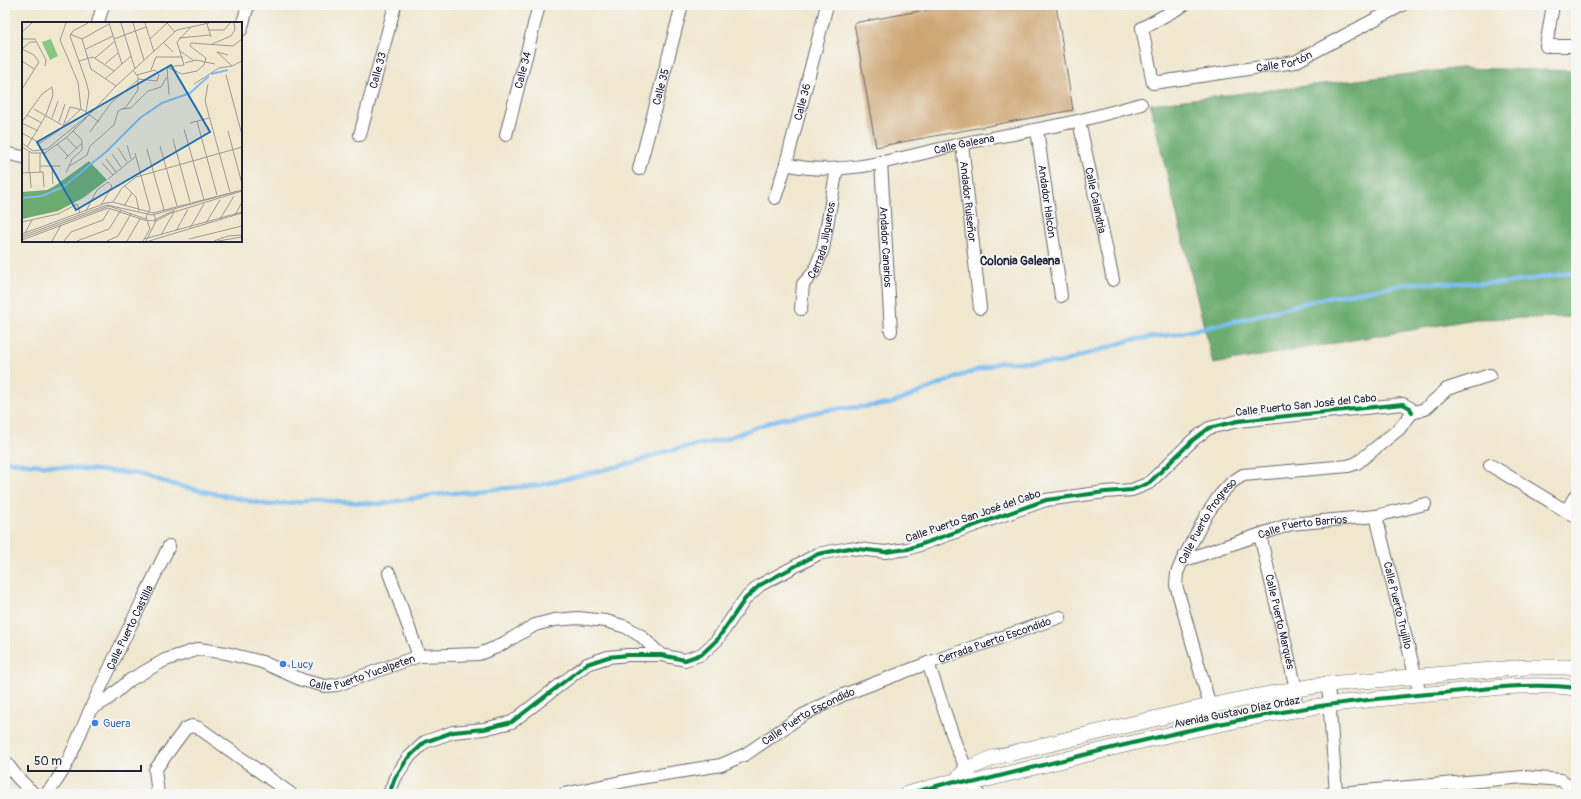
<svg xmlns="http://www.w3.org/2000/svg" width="1581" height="799" font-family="Pangolin,sans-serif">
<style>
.forest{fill:#6cac70;stroke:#476756}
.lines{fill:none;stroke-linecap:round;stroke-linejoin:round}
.stream{stroke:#7cbdf1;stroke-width:4.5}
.building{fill:#cda572}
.minor-casing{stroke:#6a676f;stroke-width:14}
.tertiary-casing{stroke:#6a676f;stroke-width:16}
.minor{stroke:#fff;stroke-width:12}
.tertiary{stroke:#fff;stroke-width:15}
.cycleway-casing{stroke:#f6f6f2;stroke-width:6}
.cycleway{stroke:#00873e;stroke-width:4}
.shop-dot{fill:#3f7fe0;stroke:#f6f6f2;stroke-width:1.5}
.labels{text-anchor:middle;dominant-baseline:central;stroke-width:4;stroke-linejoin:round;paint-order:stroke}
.street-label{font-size:11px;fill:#22223b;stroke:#f6f6f2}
.shop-label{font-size:11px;fill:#366cbe;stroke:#f6f6f2;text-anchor:start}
.neighbourhood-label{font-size:12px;font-weight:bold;fill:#22223b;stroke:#f6f6f2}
.inset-river{fill:none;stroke:#7cbdf1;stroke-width:2}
.inset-road{fill:none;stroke:#9e9894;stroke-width:1}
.view{fill:#1f6fb2;fill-opacity:0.15;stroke:#1f6fb2;stroke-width:2}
.inset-edge{fill:none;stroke:#22223b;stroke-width:2}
</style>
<rect width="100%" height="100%" fill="#f6f6f2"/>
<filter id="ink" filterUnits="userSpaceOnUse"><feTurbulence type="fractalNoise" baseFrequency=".025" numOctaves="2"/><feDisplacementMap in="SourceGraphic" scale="8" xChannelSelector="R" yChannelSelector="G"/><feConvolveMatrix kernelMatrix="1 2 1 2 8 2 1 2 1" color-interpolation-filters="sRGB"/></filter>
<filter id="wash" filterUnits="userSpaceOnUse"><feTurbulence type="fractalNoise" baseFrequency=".012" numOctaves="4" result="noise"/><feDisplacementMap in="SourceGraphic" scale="16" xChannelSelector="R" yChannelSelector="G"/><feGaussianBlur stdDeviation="0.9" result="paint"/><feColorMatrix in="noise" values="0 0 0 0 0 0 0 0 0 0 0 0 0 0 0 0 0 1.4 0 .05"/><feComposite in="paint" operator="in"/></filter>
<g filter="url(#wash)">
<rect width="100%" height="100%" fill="#f0e7cf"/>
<path class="forest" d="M 1461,68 L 1576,71 L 1576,317 L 1475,319 L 1213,364 L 1150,104 Z"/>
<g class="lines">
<path class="stream" d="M 5,461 L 29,464 L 139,474 L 179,486 L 269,505 L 316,500 L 380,504 L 433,495 L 540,485 L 632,463 L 667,451 L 722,440 L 776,420 L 828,410 L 890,404 L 960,376 L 1001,362 L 1060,363 L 1130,340 L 1177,334 L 1240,320 L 1320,299 L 1412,283 L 1507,283 L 1576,272"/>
</g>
<g id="blocks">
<path class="building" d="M 952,5 L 1056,5 L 1073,110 L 876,147 L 854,23 Z"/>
</g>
</g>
<g filter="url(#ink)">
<use href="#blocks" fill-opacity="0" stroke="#6a676f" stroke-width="1"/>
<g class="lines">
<defs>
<g id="minor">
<path id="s1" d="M 1184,5 L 1142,28 L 1153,83 L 1295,62 L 1402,5"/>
<path d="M 1553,5 L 1546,46 L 1576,46"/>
<path d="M 98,23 L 103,5"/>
<path d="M 241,30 L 248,5"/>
<path id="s2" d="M 1079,121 L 1113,280"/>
<path id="s3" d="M 1037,130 L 1061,296"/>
<path id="s4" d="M 360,135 L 395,5"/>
<path id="s5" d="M 506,135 L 539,5"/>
<path id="s6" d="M 962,144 L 980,308"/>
<path d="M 5,153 L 23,157"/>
<path id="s7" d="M 881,162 L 891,331"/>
<path id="s8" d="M 786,164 C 841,179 906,156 961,144 C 1000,136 1038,130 1077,121 C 1098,116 1120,110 1141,104"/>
<path id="s9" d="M 639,169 L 682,5"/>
<path id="s10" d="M 775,198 L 786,164 L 827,5"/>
<path id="s11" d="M 801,309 L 803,284 L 814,272 L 823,249 L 837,168"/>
<path d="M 1490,465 L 1576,517"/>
<path d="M 1566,511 L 1576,495"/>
<path id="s12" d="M 1376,516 L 1420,695"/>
<path id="s13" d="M 1260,535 L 1296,689 L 1294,710"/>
<path id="s14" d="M 1182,561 L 1291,524 L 1376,516 L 1425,504"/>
<path d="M 389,573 L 419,656"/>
<path d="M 928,663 L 957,748 L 978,794"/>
<path d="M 1328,684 L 1336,793"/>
<path id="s15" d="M 91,709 L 108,699 L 130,680 L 165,660 L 199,649 L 226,653 L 262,662 L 302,680 L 325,686 L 337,685 L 419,656 L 479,654 L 497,647 L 535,625 L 554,620 L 578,618 L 606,621 L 626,627 L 641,636 L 661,655"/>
<path id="s16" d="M 1215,724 L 1176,585 L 1177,573 L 1182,561 L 1207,514 L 1220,495 L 1232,482 L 1243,475 L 1348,466 L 1357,463 L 1399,429 L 1412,413 L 1425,409 L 1447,389 L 1490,375"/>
<path d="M 5,761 L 17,777 L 34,794"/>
<path id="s17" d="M 46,794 C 68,770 78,737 91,708 C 116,654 143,600 169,546"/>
<path d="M 158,794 L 155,770 L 185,729 L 192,726 L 199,728 L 291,794"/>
<path d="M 389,794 L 395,778 L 408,758 L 425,742 L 453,732 L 484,729 L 512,722 L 587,664 L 608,657 L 628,655 L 661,655 L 685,660 L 702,654 L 717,640 L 745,599 L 760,585 L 818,554 L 849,548 L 885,552 L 908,549 L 1046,500 L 1105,492 L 1132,490 L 1149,483 L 1193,440 L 1209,428 L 1238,421 L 1403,404 L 1410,408 L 1412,413"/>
<path id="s18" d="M 564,794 L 640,778 L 721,765 L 746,754 L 803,715 L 843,695 L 928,663 L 1060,617"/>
<path d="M 1329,794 L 1524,777 L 1561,780 L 1576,790"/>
</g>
<path id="tertiary" d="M 955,781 L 967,769 L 995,757 C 1106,731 1216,701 1328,684 L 1527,667 L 1566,667 L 1576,668
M 907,794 L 955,781 L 972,783 C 1079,756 1185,728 1294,710 C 1342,702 1392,697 1441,693 C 1485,689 1532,682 1576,688"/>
</defs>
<use href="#minor" class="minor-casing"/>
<use href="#tertiary" class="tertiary-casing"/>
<use href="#minor" class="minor"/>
<use href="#tertiary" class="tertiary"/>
<defs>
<path id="cycleway" d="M 389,794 L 395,778 L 408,758 L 425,742 L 453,732 L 484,729 L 512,722 L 587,664 L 608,657 L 628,655 L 661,655 L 685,660 L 702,654 L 717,640 L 745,599 L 760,585 L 818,554 L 849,548 L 885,552 L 908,549 L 1046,500 L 1105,492 L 1132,490 L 1149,483 L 1193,440 L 1209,428 L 1238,421 L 1403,404 L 1410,408 L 1412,413
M 907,794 L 955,781 L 972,783 C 1079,756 1185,728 1294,710 C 1342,702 1392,697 1441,693 C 1485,689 1532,682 1576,688"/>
</defs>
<use href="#cycleway" class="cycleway-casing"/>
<use href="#cycleway" class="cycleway"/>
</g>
</g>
<g class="shop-dot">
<circle cx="283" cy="664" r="4"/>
<circle cx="95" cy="723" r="4"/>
</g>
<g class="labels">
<g class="street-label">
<text stroke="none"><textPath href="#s1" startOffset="237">Calle Portón</textPath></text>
<text stroke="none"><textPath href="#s4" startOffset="67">Calle 33</textPath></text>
<text stroke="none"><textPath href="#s5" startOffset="67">Calle 34</textPath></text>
<text stroke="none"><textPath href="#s9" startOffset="85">Calle 35</textPath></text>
<text stroke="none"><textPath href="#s10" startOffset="100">Calle 36</textPath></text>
<text stroke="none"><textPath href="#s8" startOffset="181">Calle Galeana</textPath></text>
<text stroke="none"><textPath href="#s3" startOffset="72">Andador Halcón</textPath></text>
<text stroke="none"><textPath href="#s2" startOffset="81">Calle Calandria</textPath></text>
<text stroke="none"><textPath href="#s6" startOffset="58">Andador Ruiseñor</textPath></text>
<text stroke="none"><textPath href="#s11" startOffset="74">Cerrada Jilgueros</textPath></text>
<text stroke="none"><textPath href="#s7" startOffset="85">Andador Canarios</textPath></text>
<text transform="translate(1306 405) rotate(-6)">Calle Puerto San José del Cabo</text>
<text transform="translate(973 516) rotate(-19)">Calle Puerto San José del Cabo</text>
<text stroke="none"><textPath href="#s16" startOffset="217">Calle Puerto Progreso</textPath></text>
<text stroke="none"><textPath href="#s14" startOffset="126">Calle Puerto Barrios</textPath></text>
<text stroke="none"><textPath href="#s12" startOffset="92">Calle Puerto Trujillo</textPath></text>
<text stroke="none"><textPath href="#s13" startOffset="89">Calle Puerto Marqués</textPath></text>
<text stroke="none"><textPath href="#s17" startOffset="187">Calle Puerto Castilla</textPath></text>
<text stroke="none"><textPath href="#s18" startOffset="462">Cerrada Puerto Escondido</textPath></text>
<text stroke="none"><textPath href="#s15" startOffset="296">Calle Puerto Yucalpeten</textPath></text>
<text transform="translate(1237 712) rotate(-11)">Avenida Gustavo Díaz Ordaz</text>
<text stroke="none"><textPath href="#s18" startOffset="260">Calle Puerto Escondido</textPath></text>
</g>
<g class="shop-label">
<text x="291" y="664">Lucy</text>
<text x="103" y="723">Guera</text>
</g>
<g class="neighbourhood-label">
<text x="1020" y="261">Colonia Galeana</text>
</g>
</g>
<g transform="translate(22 22)">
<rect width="220" height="220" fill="#f0e7cf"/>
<path d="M 29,17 L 36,34 L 28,38 L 20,20 Z" fill="#85c882"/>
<path d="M 67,139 L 85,158 L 61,176 L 36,189 L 0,197 L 0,170 L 25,168 L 34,163 Z" fill="#6cac70"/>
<path class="inset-river" d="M 189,52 L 206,48M 0,176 L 20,174 L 41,165 L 85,129 L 118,96 L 140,81 L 168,71 L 187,54"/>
<path class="inset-road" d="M 44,1 L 38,18 L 56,60 L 59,87M 87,1 L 100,42M 99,1 L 113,47M 111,1 L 122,38M 123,1 L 132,30M 145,1 L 153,10M 185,2 L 189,15M 187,8 L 202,8 L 208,1M 0,10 L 10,1M 48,12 L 60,17M 157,16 L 188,13M 0,17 L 13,17 L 24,38 L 23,44M 60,17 L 69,47 L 94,64M 60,17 L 87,2M 92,17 L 124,5M 128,17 L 145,1M 142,21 L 151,30M 190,22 L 209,14 L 213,8 L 212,1M 0,27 L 12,33 L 17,40 L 0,67M 0,27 L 8,20 L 14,20M 64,27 L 91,14M 158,29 L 171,38M 206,33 L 195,30 L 210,44M 73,36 L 93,19M 0,39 L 12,47M 57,39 L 71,35 L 92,49M 163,41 L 174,38 L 193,42M 83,42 L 96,31M 145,45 L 160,52 L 175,49 L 182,43 L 184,36 L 168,24 L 169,21 L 211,24 L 220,17M 145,45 L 162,43 L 155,20 L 169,5M 145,45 L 147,73M 129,48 L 134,35 L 161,35M 115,53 L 133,48 L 137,53 L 135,59 L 116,57M 204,53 L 220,113M 83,57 L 109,34M 172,62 L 197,46 L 210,44 L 220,39M 186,62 L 183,79 L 208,170M 12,87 L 40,103M 100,87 L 109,86 L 126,69 L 139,65 L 145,55M 64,90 L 67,71 L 64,59 L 48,14 L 51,9 L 66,1M 5,93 L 20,101M 30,96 L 36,79M 175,99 L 195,173M 0,100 L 20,72 L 30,65 L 31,73 L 24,93 L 5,125M 37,100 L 43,82M 0,101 L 16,109M 168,101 L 187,96M 41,104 L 48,85 L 61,88 L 77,100M 162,107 L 182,178M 206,109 L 220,162M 68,110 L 89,81 L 116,58M 0,111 L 18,121 L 36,109 L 59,87M 44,115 L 55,127M 151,117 L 168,180M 0,121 L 11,129 L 25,127 L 69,91 L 94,64 L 155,8 L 187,1M 35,122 L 46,134M 105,123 L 109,137M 138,124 L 155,184M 0,125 L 10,131 L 23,131 L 45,115 L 69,91M 96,126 L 105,140M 125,127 L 142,188M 7,130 L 7,151M 18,131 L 18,150M 113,131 L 128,187 L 124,195 L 128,207 L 121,219M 90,132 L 99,145M 43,137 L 60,121M 84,137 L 94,150M 80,141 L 91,153M 18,144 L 39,144M 30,144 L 31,162M 48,144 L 65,133 L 68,124 L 92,103 L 96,89 L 104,85 L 116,68 L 116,55 L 111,48M 0,151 L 21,150 L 22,165M 8,151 L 9,166M 44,151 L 50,137 L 60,128 L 60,118 L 51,109M 86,157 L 113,135M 103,164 L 114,175 L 117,189M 91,180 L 100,166 L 114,155 L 220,125M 102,184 L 110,171M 64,189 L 75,168 L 86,160 L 90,164 L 79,183M 213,193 L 220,180M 198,197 L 212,174M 132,198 L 153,188M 0,200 L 36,192 L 55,182 L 58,191M 184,201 L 198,178M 168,206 L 182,182M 154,209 L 166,187M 3,211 L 10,198M 0,212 L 84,181 L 91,180 L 131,191 L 216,169M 139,213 L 152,190M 0,214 L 85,183 L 130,193 L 220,168M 0,216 L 87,184 L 124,197M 122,217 L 220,190M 167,217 L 220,204M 0,218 L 86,186 L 122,198 L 134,199 L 149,191 L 220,169M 30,219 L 39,203M 42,219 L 49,210 L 81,198 L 88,186M 55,219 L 87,207 L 99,188M 85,219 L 96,214 L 109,192M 105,219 L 118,197M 124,219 L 134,199 L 132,192M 127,219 L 220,191M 192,219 L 206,214 L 220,213M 196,219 L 220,215"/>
<path class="view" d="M 149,43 L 188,110 L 54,188 L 15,120 Z"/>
<rect width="220" height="220" class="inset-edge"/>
</g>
<rect width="1581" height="799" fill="none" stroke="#f6f6f2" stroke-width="20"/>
<path d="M28 765v6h113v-6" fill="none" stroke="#22223b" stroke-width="2"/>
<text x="34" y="765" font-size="12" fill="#22223b" stroke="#f6f6f2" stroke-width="3" paint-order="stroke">50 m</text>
</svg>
